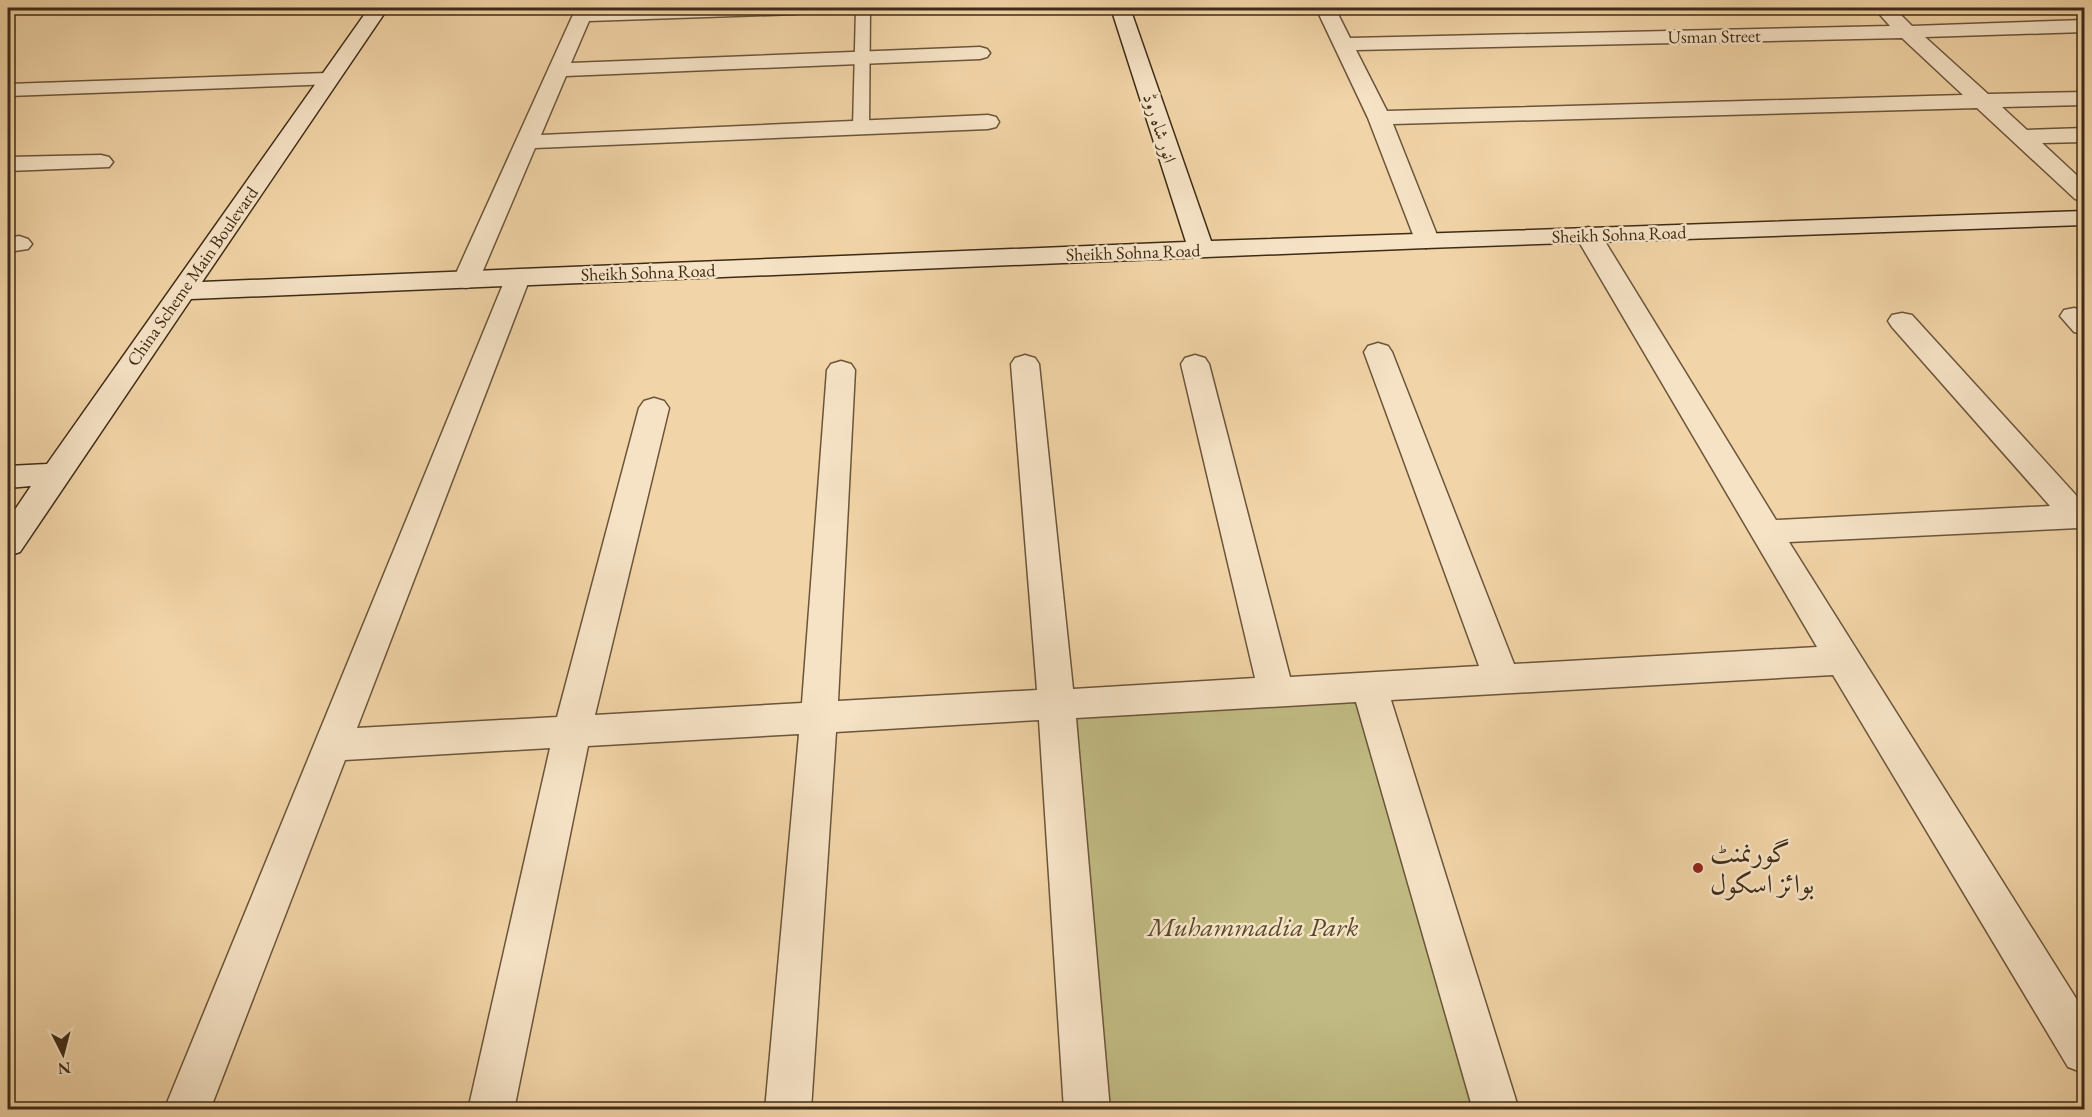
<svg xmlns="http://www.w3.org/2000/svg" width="2092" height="1117" font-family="'EB Garamond',Amiri,serif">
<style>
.green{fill:#c1bb83;stroke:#80734c;stroke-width:1.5}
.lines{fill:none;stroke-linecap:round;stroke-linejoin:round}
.lane-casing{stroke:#6b553a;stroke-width:3}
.street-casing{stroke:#6b553a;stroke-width:3}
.secondary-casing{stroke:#3e2b16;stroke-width:3}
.lane{fill:#f6e3c6;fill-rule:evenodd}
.street{fill:#f6e3c6;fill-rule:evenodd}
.secondary{fill:#f6e3c6;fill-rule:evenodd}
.poi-dot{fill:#8f2418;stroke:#f6e3c6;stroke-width:2}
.labels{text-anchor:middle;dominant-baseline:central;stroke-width:5;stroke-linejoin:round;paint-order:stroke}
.far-street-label{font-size:18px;fill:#3e2b16;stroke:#f6e3c6}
.near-poi-label{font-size:27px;fill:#3e2b16;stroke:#f6e3c6;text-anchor:start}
.near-park-label{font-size:27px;font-style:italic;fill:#58482c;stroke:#f6e3c6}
</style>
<rect width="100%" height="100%" fill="#f1d4a7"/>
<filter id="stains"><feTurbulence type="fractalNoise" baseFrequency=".00333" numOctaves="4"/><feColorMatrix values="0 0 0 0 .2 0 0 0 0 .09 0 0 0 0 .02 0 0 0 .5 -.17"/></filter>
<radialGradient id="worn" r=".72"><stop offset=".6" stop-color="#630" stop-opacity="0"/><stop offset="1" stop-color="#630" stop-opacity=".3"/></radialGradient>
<path class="green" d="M 1369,686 L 1496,1109 L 1087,1109 L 1056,704 Z"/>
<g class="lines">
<defs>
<path id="lane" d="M 856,8 L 870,8 L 869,127 L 861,132 L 853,127 Z"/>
<path id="street" d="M 576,8 L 806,8 L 803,12 L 796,14 L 589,21 L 571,63 L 980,47 L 987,49 L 990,53 L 987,57 L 980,59 L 566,76 L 541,135 L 988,115 L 996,117 L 999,122 L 996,127 L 988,129 L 535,148 L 479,280 L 475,286 L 466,288 L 457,286 L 453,280 Z
M 1316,8 L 1335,8 L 1350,38 L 1890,26 L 1874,8 L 1894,8 L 1912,26 L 2084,20 L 2084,32 L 1925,37 L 1988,94 L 2084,92 L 2084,105 L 2002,107 L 2027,130 L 2084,128 L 2084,142 L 2042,143 L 2084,182 L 2084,201 L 2075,199 L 1977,108 L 1393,124 L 1439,240 L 1435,245 L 1426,248 L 1417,245 L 1368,118 ZM 1902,38 L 1963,95 L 1387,111 L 1356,50 Z
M 327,73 L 335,74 L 338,79 L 335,84 L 8,96 L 8,84 Z
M 101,155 L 109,157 L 113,162 L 109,167 L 8,171 L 8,157 Z
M 1588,227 L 1597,230 L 1601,235 L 1776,520 L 2050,506 L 1892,327 L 1888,321 L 1892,315 L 1902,313 L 1912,315 L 2084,504 L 2084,527 L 2078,528 L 1789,542 L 2084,1011 L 2084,1073 L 2068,1067 L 1833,675 L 1391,700 L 1519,1110 L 1473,1110 L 1356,702 L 1076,718 L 1110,1110 L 1064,1110 L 1039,720 L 836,732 L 811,1110 L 765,1110 L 799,734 L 588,746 L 514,1110 L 468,1110 L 550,748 L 345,760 L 210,1110 L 164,1110 L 508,272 L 517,270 L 526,272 L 530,278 L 357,728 L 557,717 L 639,408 L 644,401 L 654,398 L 664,401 L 669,408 L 595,715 L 802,703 L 827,370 L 831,364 L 841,361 L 851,364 L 855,370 L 838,701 L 1037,690 L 1011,364 L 1015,358 L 1025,355 L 1035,358 L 1039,364 L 1073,689 L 1255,678 L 1181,364 L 1185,358 L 1195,355 L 1205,358 L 1209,364 L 1290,677 L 1479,666 L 1364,352 L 1368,346 L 1378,343 L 1388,346 L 1392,352 L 1514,664 L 1817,647 L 1575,235 L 1579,230 Z
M 19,236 L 28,239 L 32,244 L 28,249 L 8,252 L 8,238 Z
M 2074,308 L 2084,311 L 2084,334 L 2074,332 L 2060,316 L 2064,310 Z"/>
<path id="secondary" d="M 8,8 L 19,8 L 16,12 L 8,14 Z
M 369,8 L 388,8 L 202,282 L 1186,242 L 1111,8 L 1130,8 L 1211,241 L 2084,211 L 2084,225 L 1426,248 L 191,299 L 20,552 L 8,556 L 8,520 L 31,486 L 8,488 L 8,466 L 47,464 Z"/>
</defs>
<use href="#lane" class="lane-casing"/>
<use href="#street" class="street-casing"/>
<use href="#secondary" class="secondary-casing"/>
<use href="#lane" class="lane"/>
<use href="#street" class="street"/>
<use href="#secondary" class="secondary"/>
</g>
<circle class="poi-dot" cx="1698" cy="868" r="6"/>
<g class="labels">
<g class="far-street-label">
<text transform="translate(1714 36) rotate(-1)">Usman Street</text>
<text transform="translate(1160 128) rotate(72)">انور شاہ روڈ</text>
<text transform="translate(1619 234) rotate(-2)">Sheikh Sohna Road</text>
<text transform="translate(1133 252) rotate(-2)">Sheikh Sohna Road</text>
<text transform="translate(648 272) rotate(-2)">Sheikh Sohna Road</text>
<text transform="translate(192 276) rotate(-55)">China Scheme Main Boulevard</text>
</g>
<g class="near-poi-label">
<text x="1710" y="852">گورنمنٹ<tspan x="1710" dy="31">بوائز اسکول</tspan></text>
</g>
<g class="near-park-label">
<text x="1253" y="926">Muhammadia Park</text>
</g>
</g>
<rect width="2092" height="1117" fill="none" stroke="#f1d4a7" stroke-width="30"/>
<rect x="9" y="9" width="2074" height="1099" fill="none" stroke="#3e2b16" stroke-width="3"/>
<rect x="15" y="15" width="2062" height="1087" fill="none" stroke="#3e2b16" stroke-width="1.5"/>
<g transform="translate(63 1054) rotate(174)" stroke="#f6e3c6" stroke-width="4.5" paint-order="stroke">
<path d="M0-4.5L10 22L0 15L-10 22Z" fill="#3e2b16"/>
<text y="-9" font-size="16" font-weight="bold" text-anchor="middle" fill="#3e2b16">N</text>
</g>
<rect width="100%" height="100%" filter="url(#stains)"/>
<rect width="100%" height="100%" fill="url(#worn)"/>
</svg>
